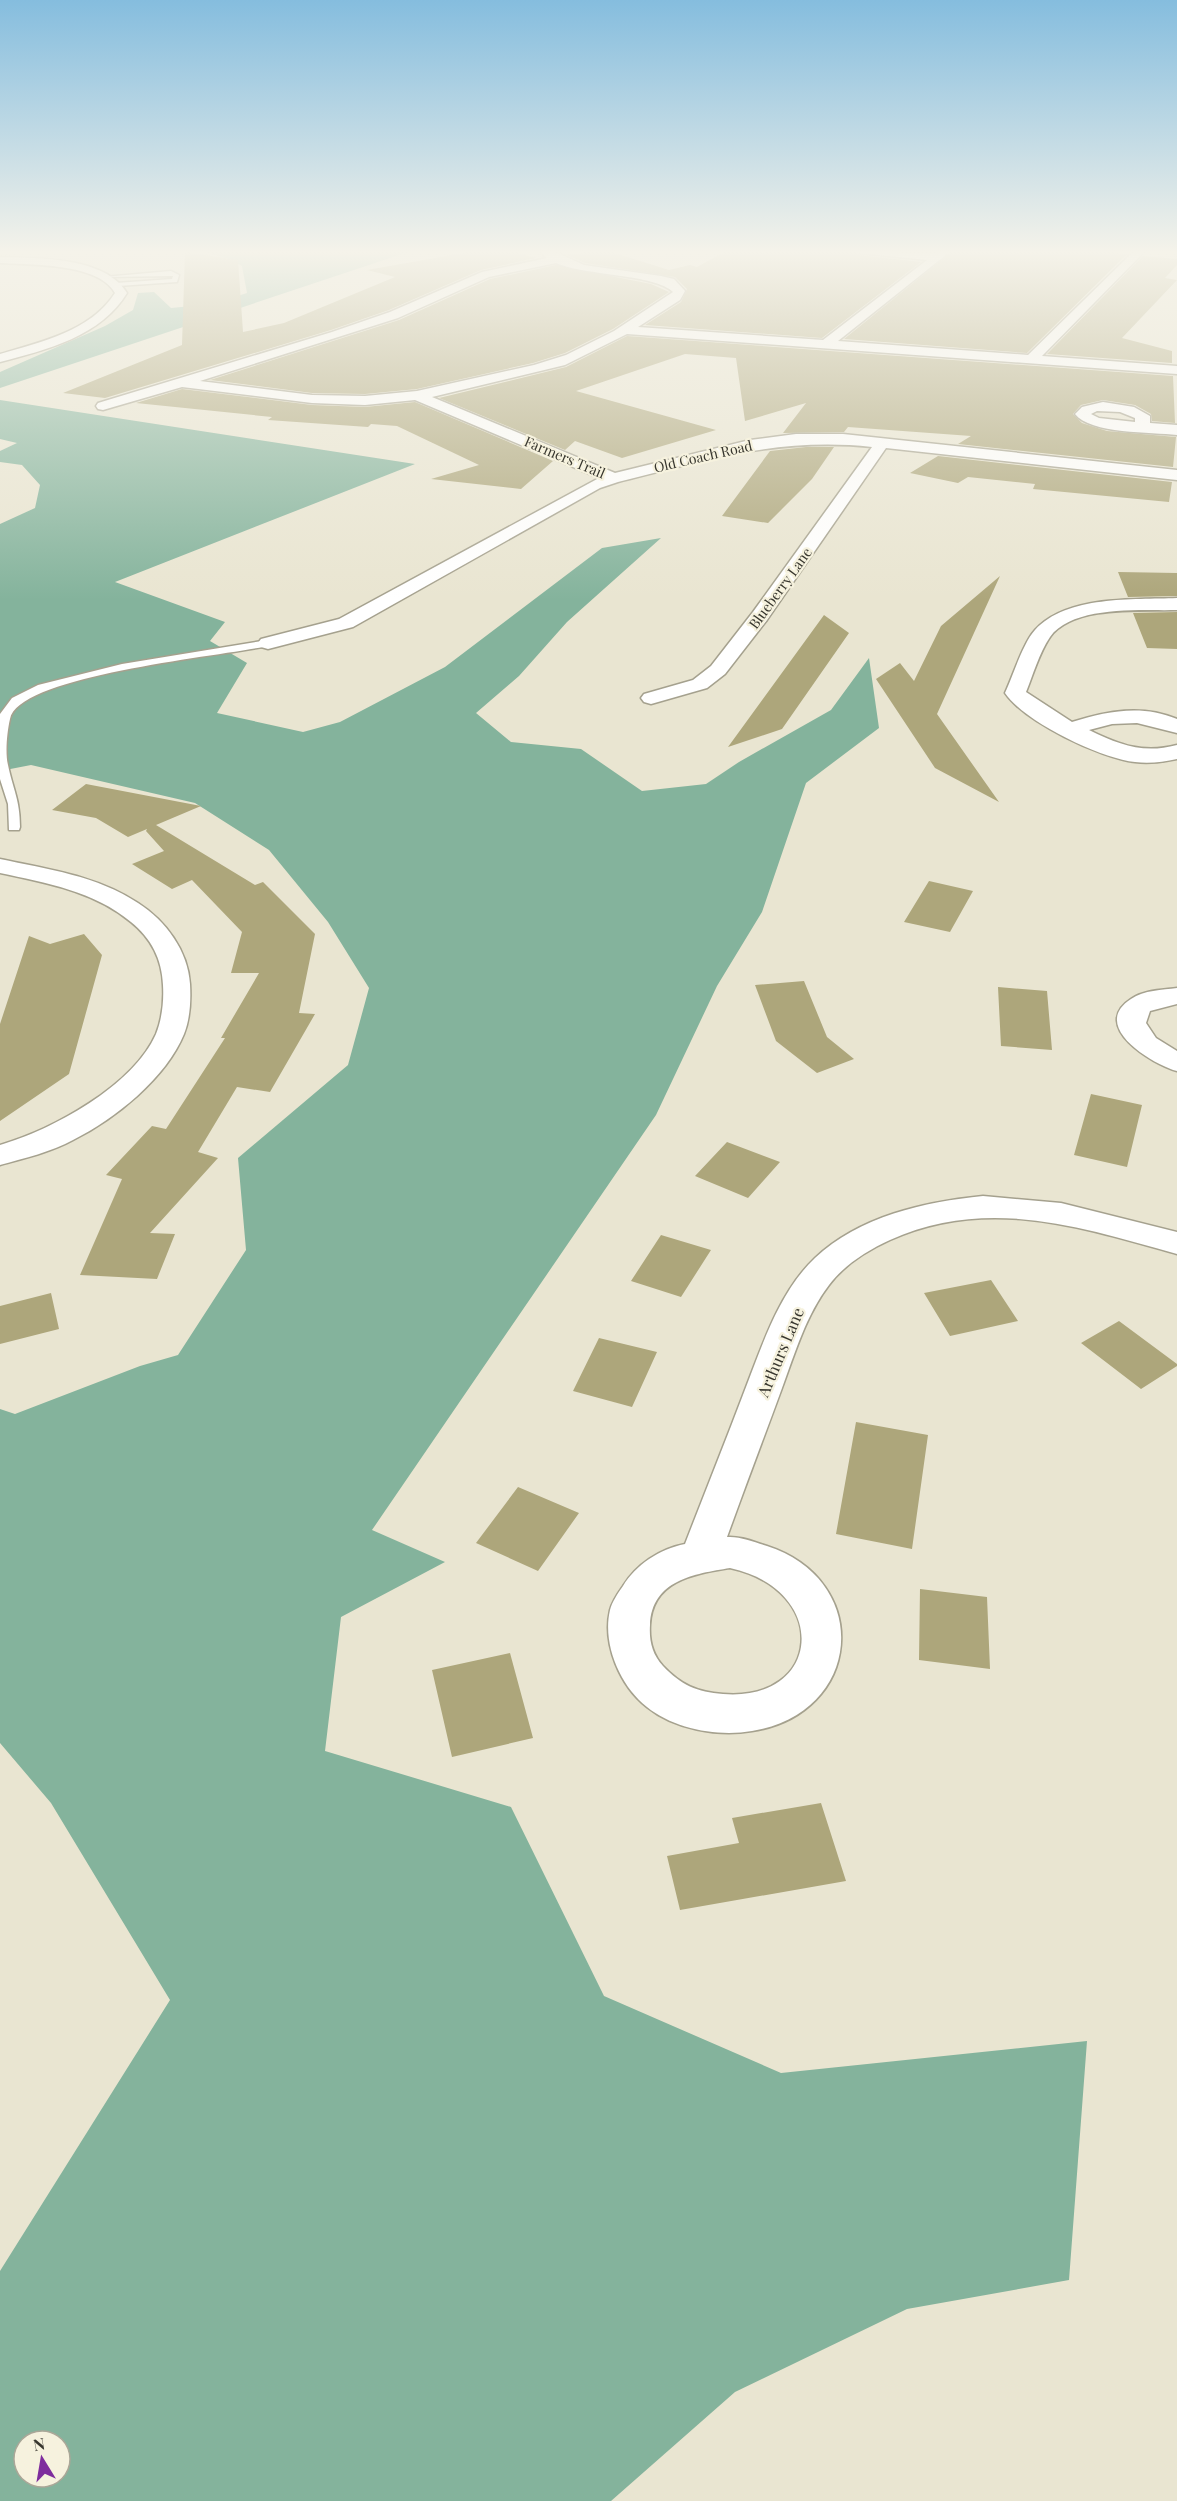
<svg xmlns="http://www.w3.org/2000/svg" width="1177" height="2501" font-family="'Playfair Display',serif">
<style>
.forest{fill:#84b39c;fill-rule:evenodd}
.building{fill:#ada67b}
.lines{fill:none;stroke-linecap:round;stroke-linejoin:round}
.service-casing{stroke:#a5a18e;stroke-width:3}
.minor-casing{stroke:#a5a18e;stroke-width:3}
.service{fill:#fff;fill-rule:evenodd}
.minor{fill:#fff;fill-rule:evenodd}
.labels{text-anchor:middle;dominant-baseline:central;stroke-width:4.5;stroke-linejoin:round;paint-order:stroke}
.far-street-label{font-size:14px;fill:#37362e;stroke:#f6f2de}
.street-label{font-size:16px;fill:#37362e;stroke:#f6f2de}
</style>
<rect width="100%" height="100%" fill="#e9e5d1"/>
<path class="forest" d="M 198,250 L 408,252 L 0,388 L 0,372 L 105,326 L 133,310 L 138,293 L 154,292 L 171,308 L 212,304 L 247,293 L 242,266 L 229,259 Z
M 0,400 L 415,464 L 115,582 L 225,622 L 210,641 L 247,663 L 217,713 L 303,732 L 340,722 L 445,667 L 602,548 L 661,538 L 567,622 L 519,676 L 476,713 L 511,742 L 581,749 L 642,791 L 706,784 L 739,762 L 831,710 L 869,658 L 879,728 L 806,783 L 762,912 L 717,986 L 656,1115 L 372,1530 L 445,1562 L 341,1617 L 325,1751 L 511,1807 L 604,1996 L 781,2073 L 1087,2041 L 1069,2280 L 907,2309 L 735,2392 L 611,2501 L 0,2501 L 0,2271 L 170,2000 L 51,1803 L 0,1743 L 0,1409 L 15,1414 L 140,1366 L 178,1355 L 246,1250 L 238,1158 L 348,1065 L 369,988 L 328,922 L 269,850 L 195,803 L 31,765 L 0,771 L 0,524 L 35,508 L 40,485 L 22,465 L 0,462 L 0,451 L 17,443 L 0,439 ZM 24,2441 L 60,2441 L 60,2477 L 24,2477 Z"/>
<path class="building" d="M 480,250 L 508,250 L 536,258 L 481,270 L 389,310 L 331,330 L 105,398 L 63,393 L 182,345 L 185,252 L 238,260 L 243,332 L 284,323 L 395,277 L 367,270 Z
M 605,250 L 669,270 L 690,265 L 697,267 L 728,250 L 852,250 L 859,255 L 921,262 L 822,338 L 645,325 L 681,302 L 687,289 L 675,277 L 585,263 L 567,255 Z
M 954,250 L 1084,250 L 1127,254 L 1027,353 L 844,339 Z
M 1143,256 L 1177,259 L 1177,265 L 1165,278 L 1177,280 L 1122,338 L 1172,351 L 1172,363 L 1047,354 Z
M 556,265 L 651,284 L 669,292 L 613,329 L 565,353 L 533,363 L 417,389 L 365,394 L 312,393 L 210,380 L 399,320 L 490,279 Z
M 627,336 L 1173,376 L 1175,423 L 1152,421 L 1151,414 L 1135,405 L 1103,400 L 1081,405 L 1073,414 L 1082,423 L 1107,431 L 1176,437 L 1173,467 L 958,444 L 971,436 L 848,427 L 844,432 L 783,433 L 806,403 L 745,421 L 736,358 L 685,354 L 576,391 L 716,430 L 622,458 L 575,441 L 565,450 L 439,398 L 566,367 Z
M 182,389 L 312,405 L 365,407 L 415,402 L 553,461 L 521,489 L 431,479 L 479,465 L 397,426 L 371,424 L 368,427 L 268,420 L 272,417 L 136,403 Z
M 806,447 L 834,447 L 812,479 L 768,523 L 722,516 L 770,451 Z
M 938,456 L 1172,482 L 1169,502 L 1033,489 L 1035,484 L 968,477 L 958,483 L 910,473 Z
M 1118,572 L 1177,573 L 1177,596 L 1128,597 Z
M 1000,576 L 937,714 L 999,802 L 935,768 L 876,679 L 900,663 L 914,681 L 941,626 Z
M 1177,612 L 1177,649 L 1147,648 L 1133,613 Z
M 824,615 L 849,633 L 782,729 L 728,747 Z
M 86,784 L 201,806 L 156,825 L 255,885 L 263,882 L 315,934 L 299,1013 L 315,1014 L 270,1092 L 237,1087 L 198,1152 L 218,1158 L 150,1233 L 175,1234 L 157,1279 L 80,1275 L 122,1179 L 106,1175 L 152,1126 L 166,1129 L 225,1038 L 221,1038 L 259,973 L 231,973 L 242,932 L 192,880 L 172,889 L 132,864 L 164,851 L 146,831 L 147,829 L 128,837 L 96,818 L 52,810 Z
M 929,881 L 973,891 L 950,932 L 904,922 Z
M 84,934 L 102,955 L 69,1074 L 0,1121 L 0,1024 L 29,936 L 50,944 Z
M 804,981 L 827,1037 L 854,1059 L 817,1073 L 776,1041 L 755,985 Z
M 998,987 L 1047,991 L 1052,1050 L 1001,1046 Z
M 1091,1094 L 1142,1105 L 1127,1167 L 1074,1155 Z
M 727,1142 L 780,1162 L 748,1198 L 695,1176 Z
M 661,1235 L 711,1250 L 681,1297 L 631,1281 Z
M 991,1280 L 1018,1321 L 950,1336 L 924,1293 Z
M 51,1293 L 59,1329 L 0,1344 L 0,1306 Z
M 1119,1321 L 1177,1364 L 1177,1366 L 1141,1389 L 1081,1343 Z
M 599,1338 L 657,1352 L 632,1407 L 573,1391 Z
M 856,1422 L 928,1435 L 912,1549 L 836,1534 Z
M 518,1487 L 579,1513 L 538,1571 L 476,1543 Z
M 920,1589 L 987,1597 L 990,1669 L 919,1660 Z
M 510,1653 L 533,1738 L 452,1757 L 432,1670 Z
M 821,1803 L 846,1881 L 680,1910 L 667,1856 L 739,1843 L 732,1818 Z"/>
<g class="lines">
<defs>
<path id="service" d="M 171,271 L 179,275 L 177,282 L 118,286 L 116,283 L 172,279 L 173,276 L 104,277 Z
M 268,640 L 272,641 L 272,645 C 228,656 19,674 10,719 C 7,732 5,753 8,765 C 13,790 20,799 20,827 L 19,830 L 9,830 L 8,804 L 0,779 L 0,714 L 12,698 L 38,685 L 122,664 Z"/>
<path id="minor" d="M 538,250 L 551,250 L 584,265 L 661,276 L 674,279 L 685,291 L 680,300 L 638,327 L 823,340 L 927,260 L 859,253 L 854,250 L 935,254 L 940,250 L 952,250 L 838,341 L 1028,355 L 1135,250 L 1146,250 L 1042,356 L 1177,366 L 1177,374 L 627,334 L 565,365 L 432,397 L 615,473 L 750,440 L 796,434 L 843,434 L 1177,470 L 1177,480 L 886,448 L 767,620 L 725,674 L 707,688 L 651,704 L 644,702 L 641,698 L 644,694 L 693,680 L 711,666 L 753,612 L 872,447 C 780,437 706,460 618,482 L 600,488 L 353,627 L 268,649 L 261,647 L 258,643 L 261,639 L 339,619 L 599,478 L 415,400 L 365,405 L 312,403 L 182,387 L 103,410 L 98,409 L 96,406 L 98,403 L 332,332 L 390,312 L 482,272 L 547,258 ZM 556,263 C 586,276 655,274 673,292 L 614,331 L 566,355 L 534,365 L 417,391 L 365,396 L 312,395 L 200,381 L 398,318 L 489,277 Z
M 0,257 C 38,258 106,257 127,293 C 101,336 47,350 0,362 L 0,354 C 41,342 91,331 115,293 C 99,263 31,265 0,263 Z
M 1103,402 L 1134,407 L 1150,416 L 1150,423 L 1177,425 L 1177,435 C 1152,432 1090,434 1075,414 L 1082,407 ZM 1097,411 L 1120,412 L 1135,418 L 1135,422 L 1099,418 L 1091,414 Z
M 1177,598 L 1177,610 C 1142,611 1073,605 1050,637 C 1039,653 1033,675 1026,692 L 1072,722 C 1107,711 1142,704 1177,719 L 1177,733 L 1137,723 L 1112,724 L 1089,730 C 1120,745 1143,754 1177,745 L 1177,759 C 1163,762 1149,764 1135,762 C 1100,758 1025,722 1005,693 C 1013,676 1023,643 1035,630 C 1067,595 1133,600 1177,598 Z
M 0,859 C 47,869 98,876 138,903 C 166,921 188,951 190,984 C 191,1000 190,1019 184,1034 C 166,1078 115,1119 73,1140 C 51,1152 25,1158 0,1165 L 0,1145 C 52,1130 133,1086 156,1034 C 162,1019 164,1001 163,985 C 162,959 151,938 131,922 C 94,891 46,883 0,873 Z
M 1177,988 L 1177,1004 L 1150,1011 L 1146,1023 L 1156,1038 L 1177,1051 L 1177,1071 C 1152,1064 1089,1026 1131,999 C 1144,990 1162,990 1177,988 Z
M 983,1196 L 1061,1203 L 1177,1232 L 1177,1254 C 1081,1227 987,1196 890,1240 C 868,1250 844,1265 829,1285 C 806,1315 795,1353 782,1388 C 764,1437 745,1487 727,1537 C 740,1536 754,1542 767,1546 C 874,1581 862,1714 752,1731 C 718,1737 674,1729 647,1707 C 620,1686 602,1644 610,1610 C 612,1602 618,1593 623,1586 C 636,1565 659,1549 685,1544 C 704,1495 724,1445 743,1395 C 761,1349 778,1293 815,1258 C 860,1216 924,1202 983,1196 ZM 730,1568 C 831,1590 822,1702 723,1694 C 697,1692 681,1685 663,1666 C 652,1654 649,1641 650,1625 C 652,1580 694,1574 730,1568 Z"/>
</defs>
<use href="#service" class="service-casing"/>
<use href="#minor" class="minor-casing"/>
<use href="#service" class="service"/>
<use href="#minor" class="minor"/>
</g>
<linearGradient id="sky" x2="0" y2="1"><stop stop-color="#85bdde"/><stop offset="0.42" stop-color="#f5f3ea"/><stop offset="1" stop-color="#f5f3ea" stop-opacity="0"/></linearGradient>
<rect width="1177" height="600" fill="url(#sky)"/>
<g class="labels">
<g class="far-street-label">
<text transform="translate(703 456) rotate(-13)">Old Coach Road</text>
<text transform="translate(565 457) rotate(23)">Farmers Trail</text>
<text transform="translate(780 588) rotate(-54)">Blueberry Lane</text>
</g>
<g class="street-label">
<text transform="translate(780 1352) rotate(-67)">Arthurs Lane</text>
</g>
</g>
<g transform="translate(42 2459) rotate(349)"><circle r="28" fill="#f6f2de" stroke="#aaa798" stroke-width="1.5"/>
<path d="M0-4.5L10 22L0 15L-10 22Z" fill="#7e2d9d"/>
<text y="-9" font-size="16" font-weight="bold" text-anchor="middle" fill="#37362e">N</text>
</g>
</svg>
